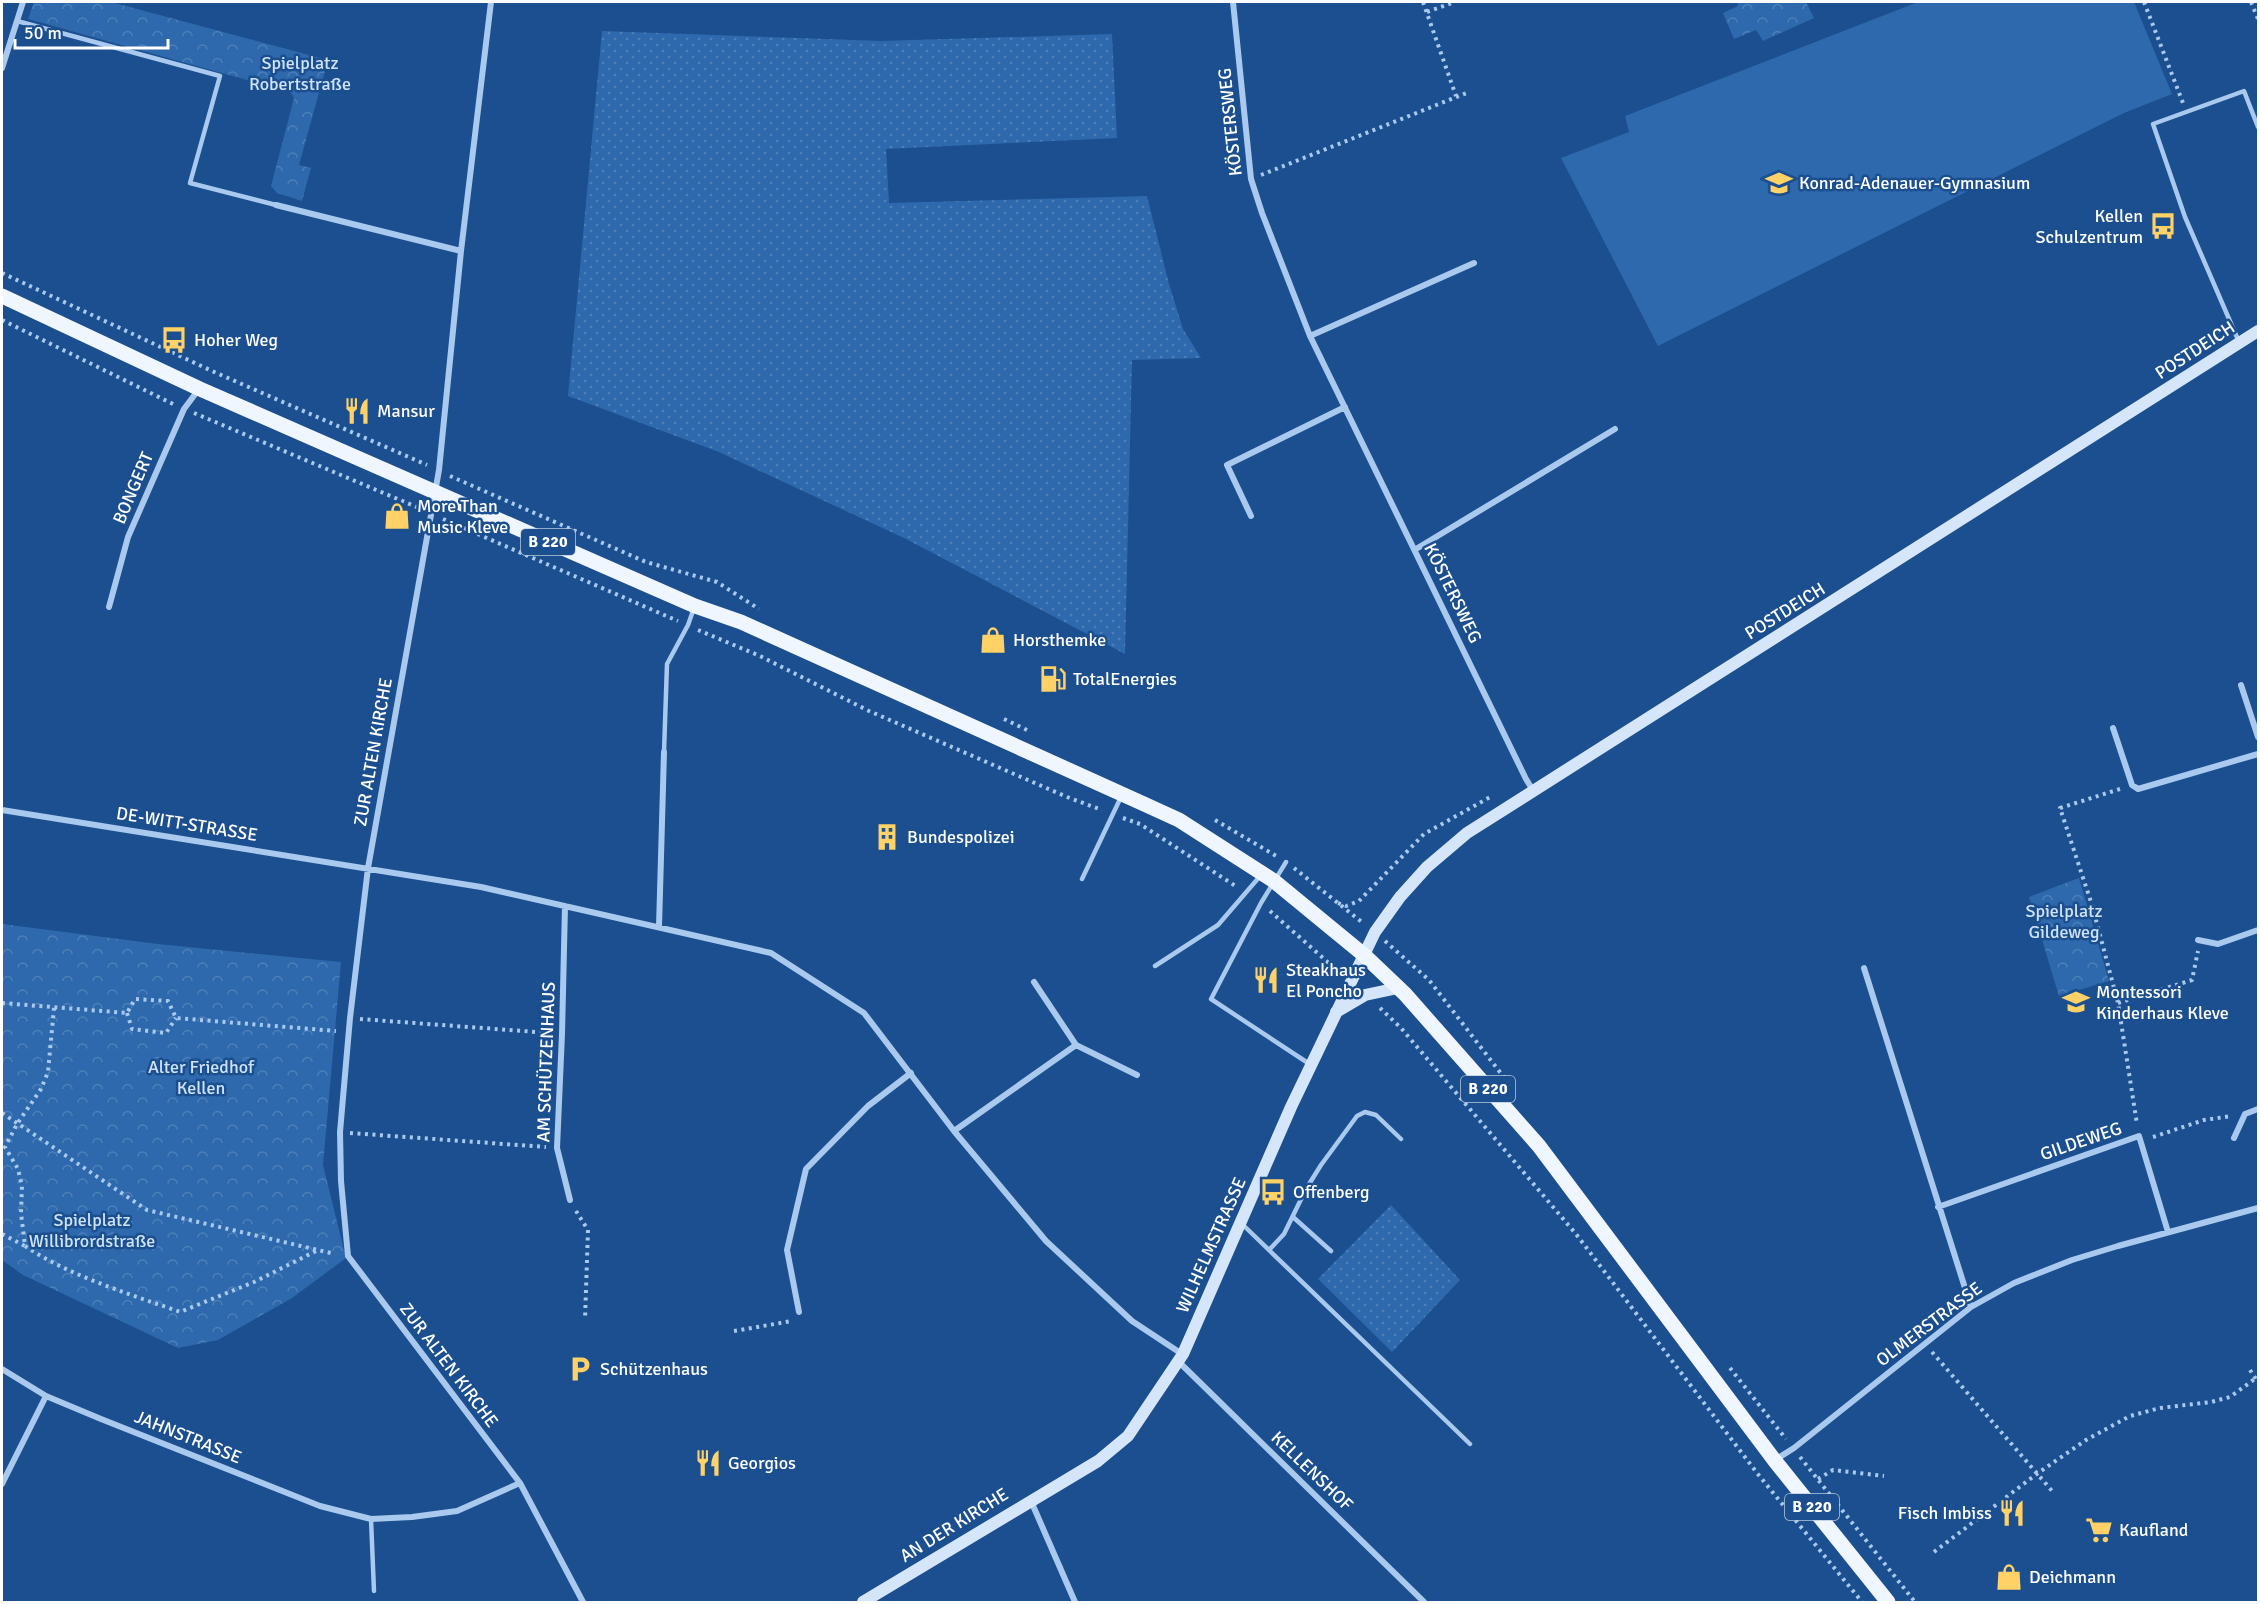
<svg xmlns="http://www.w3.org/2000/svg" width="2260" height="1604" font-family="Signika,sans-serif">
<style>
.grass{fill:url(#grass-dots)}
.park{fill:url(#park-crowns)}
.pitch{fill:#2e69ad}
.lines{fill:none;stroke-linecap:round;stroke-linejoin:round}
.path{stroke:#a9c9ee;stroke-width:4;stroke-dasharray:3 4.5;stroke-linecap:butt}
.lane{stroke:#a9c9ee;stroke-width:4.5}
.street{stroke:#a9c9ee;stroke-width:6}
.secondary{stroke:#d6e6fa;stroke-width:12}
.primary{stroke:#f0f6ff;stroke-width:15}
.labels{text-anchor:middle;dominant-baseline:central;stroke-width:5;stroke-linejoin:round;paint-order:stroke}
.shield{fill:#1b4f8f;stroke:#bbcadd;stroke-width:1.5}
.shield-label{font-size:16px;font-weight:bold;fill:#fff}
.park-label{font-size:18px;fill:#cfe3fa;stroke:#1b4f8f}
.street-label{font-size:18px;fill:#fff;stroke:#1b4f8f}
.poi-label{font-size:18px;fill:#fff;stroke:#1b4f8f;text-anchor:start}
</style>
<defs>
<pattern id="grass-dots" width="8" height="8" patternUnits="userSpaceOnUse" patternTransform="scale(1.5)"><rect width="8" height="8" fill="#2e69ad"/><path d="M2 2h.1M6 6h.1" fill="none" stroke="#4d80b9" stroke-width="1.8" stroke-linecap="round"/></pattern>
<pattern id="park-crowns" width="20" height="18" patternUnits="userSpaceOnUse" patternTransform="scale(1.5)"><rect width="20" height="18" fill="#2e69ad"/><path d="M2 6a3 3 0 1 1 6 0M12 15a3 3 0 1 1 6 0" fill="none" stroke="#4d80b9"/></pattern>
</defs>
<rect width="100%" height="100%" fill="#1b4f8f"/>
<path class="grass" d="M 602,31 L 881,41 L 1112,34 L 1117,138 L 886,149 L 889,203 L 1147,196 L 1169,284 L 1183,329 L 1201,358 L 1132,360 L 1125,654 L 904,538 L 719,452 L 568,396 Z
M 1391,1205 L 1460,1280 L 1392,1352 L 1318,1279 Z"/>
<path class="park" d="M 34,2 L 111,2 L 328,60 L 299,165 L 311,168 L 302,201 L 277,193 L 271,186 L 294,98 L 290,92 L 28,19 Z
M 1737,2 L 1806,2 L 1814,18 L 1763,41 L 1756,30 L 1734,39 L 1723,13 L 1738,6 Z
M 2079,878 L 2109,981 L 2059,996 L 2029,897 Z
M 2,924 L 158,944 L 341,962 L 323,1165 L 346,1258 L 292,1298 L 218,1340 L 178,1348 L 23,1275 L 2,1260 Z"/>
<path class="pitch" d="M 1918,2 L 2134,2 L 2172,94 L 2124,113 L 1658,346 L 1561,158 L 1629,132 L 1625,116 Z"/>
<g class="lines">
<path class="path" d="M 1423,2 L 1456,96
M 2144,2 L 2183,103
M 2251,2 L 2258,19
M 1427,12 L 1455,2
M 1261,175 L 1469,92
M 2,273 L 212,371 L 427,465
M 2,320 L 173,404
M 194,413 L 419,508
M 450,476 L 646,562 L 717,582 L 759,609
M 443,519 L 678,621
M 698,630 L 760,656 L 869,711 L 1067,797 L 1102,810
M 1004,719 L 1029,731
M 2120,789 L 2060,808 L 2092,905 L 2118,1003 L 2137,1124
M 1123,818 L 1140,824 L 1237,887
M 1215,820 L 1278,857
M 1294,868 L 1363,923
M 1338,903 L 1346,906 L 1359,901 L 1424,834 L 1492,796
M 1270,911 L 1340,973
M 1385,941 L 1429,980 L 1506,1080
M 2,1003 L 127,1013 L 135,999 L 168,1001 L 176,1018 L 336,1031
M 2118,1003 L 2192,980 L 2198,951
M 1380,1008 L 1401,1028 L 1576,1234 L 1757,1473 L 1862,1602
M 127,1013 L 132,1029 L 166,1033 L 176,1018
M 360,1019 L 550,1033
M 2,1113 L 147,1210 L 335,1254
M 350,1133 L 546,1147
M 2153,1137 L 2204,1120 L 2232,1116
M 576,1211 L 588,1230 L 585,1320
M 2,1234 L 25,1246 L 21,1213 L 22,1186 L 18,1169 L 5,1147 L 17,1124 L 41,1089 L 48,1072 L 54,1008
M 25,1246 C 69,1276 130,1294 180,1312 L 254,1282 L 318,1250
M 734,1331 L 792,1321
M 1932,1352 L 2053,1492
M 1730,1368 L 1786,1439
M 2250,1370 L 2258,1382
M 1800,1457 L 1915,1602
M 1818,1479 L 1833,1470 L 1884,1476
M 1934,1552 L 2038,1473 L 2086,1440 L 2130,1416 L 2160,1408 L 2211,1402 L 2230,1397 L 2256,1378"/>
<path class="lane" d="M 17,21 L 220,76 L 190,183 L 276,205
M 2239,342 L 2185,217 L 2153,124 L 2244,91 L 2258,127
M 664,752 L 667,664 L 688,625 L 694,608
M 1286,862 L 1261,903 L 1211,999 L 1311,1065
M 1082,879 L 1121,797
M 1155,966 L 1218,925 L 1261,875
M 1293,1217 L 1331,1251
M 1242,1224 L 1470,1444
M 1269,1250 L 1284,1234 L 1306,1189 L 1321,1165 L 1357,1116 L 1365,1112 L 1376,1115 L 1401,1139
M 371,1519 L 374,1591"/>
<path class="street" d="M 491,2 L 461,251 L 439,470 L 368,868 L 350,1018 L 340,1132 L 341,1181 L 348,1256 L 520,1483 L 583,1602
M 1233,2 L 1251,179 L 1262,213 L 1310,336 L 1526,779 L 1534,792
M 2,68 L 23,2
M 276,205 L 461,251
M 1310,336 L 1474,263
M 1251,516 L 1227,465 L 1345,407
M 1416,549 L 1615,429
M 109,607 L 128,537 L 184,409 L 199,389
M 2241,685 L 2258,737
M 2113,728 L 2132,785 L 2138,789 L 2258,754
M 2,810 L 481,887 L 771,953 L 864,1013 L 954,1131 L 1046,1241 L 1132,1321 L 1182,1354
M 565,906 L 562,1034 L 557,1148 L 570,1200
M 659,927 L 664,752
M 2198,940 L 2218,944 L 2258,930
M 1864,968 L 1971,1307
M 1034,982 L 1076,1045
M 954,1131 L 1076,1045 L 1137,1075
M 2234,1138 L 2245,1114 L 2258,1109
M 1938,1207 L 2139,1136 L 2168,1232
M 799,1312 L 787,1250 L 806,1169 L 868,1106 L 911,1073
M 1179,1362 L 1424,1602
M 2,1369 L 46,1396 L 101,1419 L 320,1506 L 371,1519 L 412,1517 L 457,1511 L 520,1483
M 1775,1460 L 1794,1448 L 1971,1307 L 2014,1283 L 2072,1260 L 2118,1246 L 2258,1208
M 2,1484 L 46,1396
M 1031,1501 L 1075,1602"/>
<path class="secondary" d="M 1336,1012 L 1365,995 L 1398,988
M 863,1602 L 1098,1461 L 1128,1436 L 1183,1354 L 1291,1107 L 1375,932 L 1400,897 L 1427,867 L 1467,833 L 2258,331"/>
<path class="primary" d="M 2,296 L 200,389 L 695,606 L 741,622 L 1144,804 L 1179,820 L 1274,881 L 1364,955 L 1405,994 L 1539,1146 L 1775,1461 L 1888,1602"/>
</g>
<defs>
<symbol id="school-bare" viewBox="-9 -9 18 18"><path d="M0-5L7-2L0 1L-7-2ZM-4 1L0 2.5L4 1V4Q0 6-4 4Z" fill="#ffd166" stroke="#1b4f8f" stroke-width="2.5" paint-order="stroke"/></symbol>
<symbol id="bus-bare" viewBox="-9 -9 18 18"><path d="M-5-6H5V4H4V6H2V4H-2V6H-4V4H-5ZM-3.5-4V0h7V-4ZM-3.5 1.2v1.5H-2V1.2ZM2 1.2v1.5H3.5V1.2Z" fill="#ffd166" stroke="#1b4f8f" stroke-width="2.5" paint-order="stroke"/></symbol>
<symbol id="restaurant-bare" viewBox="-9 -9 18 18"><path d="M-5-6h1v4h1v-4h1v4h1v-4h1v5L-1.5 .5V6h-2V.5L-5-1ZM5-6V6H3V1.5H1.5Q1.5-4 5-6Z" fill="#ffd166" stroke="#1b4f8f" stroke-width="2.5" paint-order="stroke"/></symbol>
<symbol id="shop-bare" viewBox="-9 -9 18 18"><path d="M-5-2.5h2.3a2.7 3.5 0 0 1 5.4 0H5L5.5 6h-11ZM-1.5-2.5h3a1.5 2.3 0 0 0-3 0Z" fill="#ffd166" stroke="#1b4f8f" stroke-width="2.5" paint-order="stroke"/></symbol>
<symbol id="fuel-bare" viewBox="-9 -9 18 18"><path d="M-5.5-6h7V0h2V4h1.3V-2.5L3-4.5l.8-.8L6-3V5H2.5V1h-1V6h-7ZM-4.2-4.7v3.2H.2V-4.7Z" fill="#ffd166" stroke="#1b4f8f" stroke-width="2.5" paint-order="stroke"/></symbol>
<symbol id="building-bare" viewBox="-9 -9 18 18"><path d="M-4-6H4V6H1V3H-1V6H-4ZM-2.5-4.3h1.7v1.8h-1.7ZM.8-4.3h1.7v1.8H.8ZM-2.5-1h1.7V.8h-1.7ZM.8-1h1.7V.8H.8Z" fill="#ffd166" stroke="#1b4f8f" stroke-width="2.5" paint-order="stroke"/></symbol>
<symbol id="parking-bare" viewBox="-9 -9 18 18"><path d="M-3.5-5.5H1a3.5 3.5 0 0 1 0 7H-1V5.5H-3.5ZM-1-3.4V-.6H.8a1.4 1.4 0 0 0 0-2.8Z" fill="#ffd166" stroke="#1b4f8f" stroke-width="2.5" paint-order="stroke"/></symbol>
<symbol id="supermarket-bare" viewBox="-9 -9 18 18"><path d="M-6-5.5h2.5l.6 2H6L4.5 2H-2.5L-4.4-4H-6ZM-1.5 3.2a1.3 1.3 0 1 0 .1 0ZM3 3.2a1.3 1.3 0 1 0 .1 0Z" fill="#ffd166" stroke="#1b4f8f" stroke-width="2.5" paint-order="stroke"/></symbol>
</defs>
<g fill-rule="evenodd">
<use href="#school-bare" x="1760" y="164" width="38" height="38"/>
<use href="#bus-bare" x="2144" y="207" width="38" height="38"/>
<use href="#bus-bare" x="155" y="321" width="38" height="38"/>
<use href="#restaurant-bare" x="338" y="392" width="38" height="38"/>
<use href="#shop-bare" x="378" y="497" width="38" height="38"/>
<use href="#shop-bare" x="974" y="621" width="38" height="38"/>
<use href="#fuel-bare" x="1034" y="660" width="38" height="38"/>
<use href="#building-bare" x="868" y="818" width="38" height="38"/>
<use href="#restaurant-bare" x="1247" y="961" width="38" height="38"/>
<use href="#school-bare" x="2057" y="983" width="38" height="38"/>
<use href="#bus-bare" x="1254" y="1173" width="38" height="38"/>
<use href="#parking-bare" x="561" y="1350" width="38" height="38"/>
<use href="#restaurant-bare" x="689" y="1444" width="38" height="38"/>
<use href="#restaurant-bare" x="1993" y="1494" width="38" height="38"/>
<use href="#supermarket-bare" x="2080" y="1511" width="38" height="38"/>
<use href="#shop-bare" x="1990" y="1558" width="38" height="38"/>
</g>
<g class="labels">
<g class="shield">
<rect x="521" y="529" width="54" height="26" rx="4.5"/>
<rect x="1461" y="1076" width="54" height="26" rx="4.5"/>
<rect x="1785" y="1494" width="54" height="26" rx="4.5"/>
</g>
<g class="shield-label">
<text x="548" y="542">B 220</text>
<text x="1488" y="1089">B 220</text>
<text x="1812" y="1507">B 220</text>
</g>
<g class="park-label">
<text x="300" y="63">Spielplatz<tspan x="300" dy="21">Robertstraße</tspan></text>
<text x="2064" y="911">Spielplatz<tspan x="2064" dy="21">Gildeweg</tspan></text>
<text x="201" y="1067">Alter Friedhof<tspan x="201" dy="21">Kellen</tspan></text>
<text x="92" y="1220">Spielplatz<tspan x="92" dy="21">Willibrordstraße</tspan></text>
</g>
<g class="street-label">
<text transform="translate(1230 122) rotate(-96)">KÖSTERSWEG</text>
<text transform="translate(2195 350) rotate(-33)">POSTDEICH</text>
<text transform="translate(133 488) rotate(-67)">BONGERT</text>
<text transform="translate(1453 593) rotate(64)">KÖSTERSWEG</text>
<text transform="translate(1785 611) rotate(-32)">POSTDEICH</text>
<text transform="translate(373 752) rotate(-80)">ZUR ALTEN KIRCHE</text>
<text transform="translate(187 824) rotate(9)">DE-WITT-STRASSE</text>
<text transform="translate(546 1062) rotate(-88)">AM SCHÜTZENHAUS</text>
<text transform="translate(2081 1141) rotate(-19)">GILDEWEG</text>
<text transform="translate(1211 1245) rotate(-66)">WILHELMSTRASSE</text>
<text transform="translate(1929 1324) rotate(-37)">OLMERSTRASSE</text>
<text transform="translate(449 1365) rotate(53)">ZUR ALTEN KIRCHE</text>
<text transform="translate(188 1437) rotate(22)">JAHNSTRASSE</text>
<text transform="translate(1312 1471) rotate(44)">KELLENSHOF</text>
<text transform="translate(954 1525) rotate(-32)">AN DER KIRCHE</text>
</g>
<g class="poi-label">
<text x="1799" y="183">Konrad-Adenauer-Gymnasium</text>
<text x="2143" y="216" text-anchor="end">Kellen<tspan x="2143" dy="21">Schulzentrum</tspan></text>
<text x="194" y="340">Hoher Weg</text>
<text x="377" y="411">Mansur</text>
<text x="417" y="506">More Than<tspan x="417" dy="21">Music Kleve</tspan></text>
<text x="1013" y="640">Horsthemke</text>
<text x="1073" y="679">TotalEnergies</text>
<text x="907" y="837">Bundespolizei</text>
<text x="1286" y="970">Steakhaus<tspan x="1286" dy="21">El Poncho</tspan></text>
<text x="2096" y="992">Montessori<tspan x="2096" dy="21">Kinderhaus Kleve</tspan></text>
<text x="1293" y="1192">Offenberg</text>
<text x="600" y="1369">Schützenhaus</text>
<text x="728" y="1463">Georgios</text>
<text x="1992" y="1513" text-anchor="end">Fisch Imbiss</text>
<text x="2119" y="1530">Kaufland</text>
<text x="2029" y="1577">Deichmann</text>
</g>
</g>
<rect width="2260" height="1604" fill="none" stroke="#ffffff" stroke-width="6"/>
<path d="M15 39v9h153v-9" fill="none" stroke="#ffffff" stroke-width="3"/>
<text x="24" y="39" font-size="18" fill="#ffffff" stroke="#1b4f8f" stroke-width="4.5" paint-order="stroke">50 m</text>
</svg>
